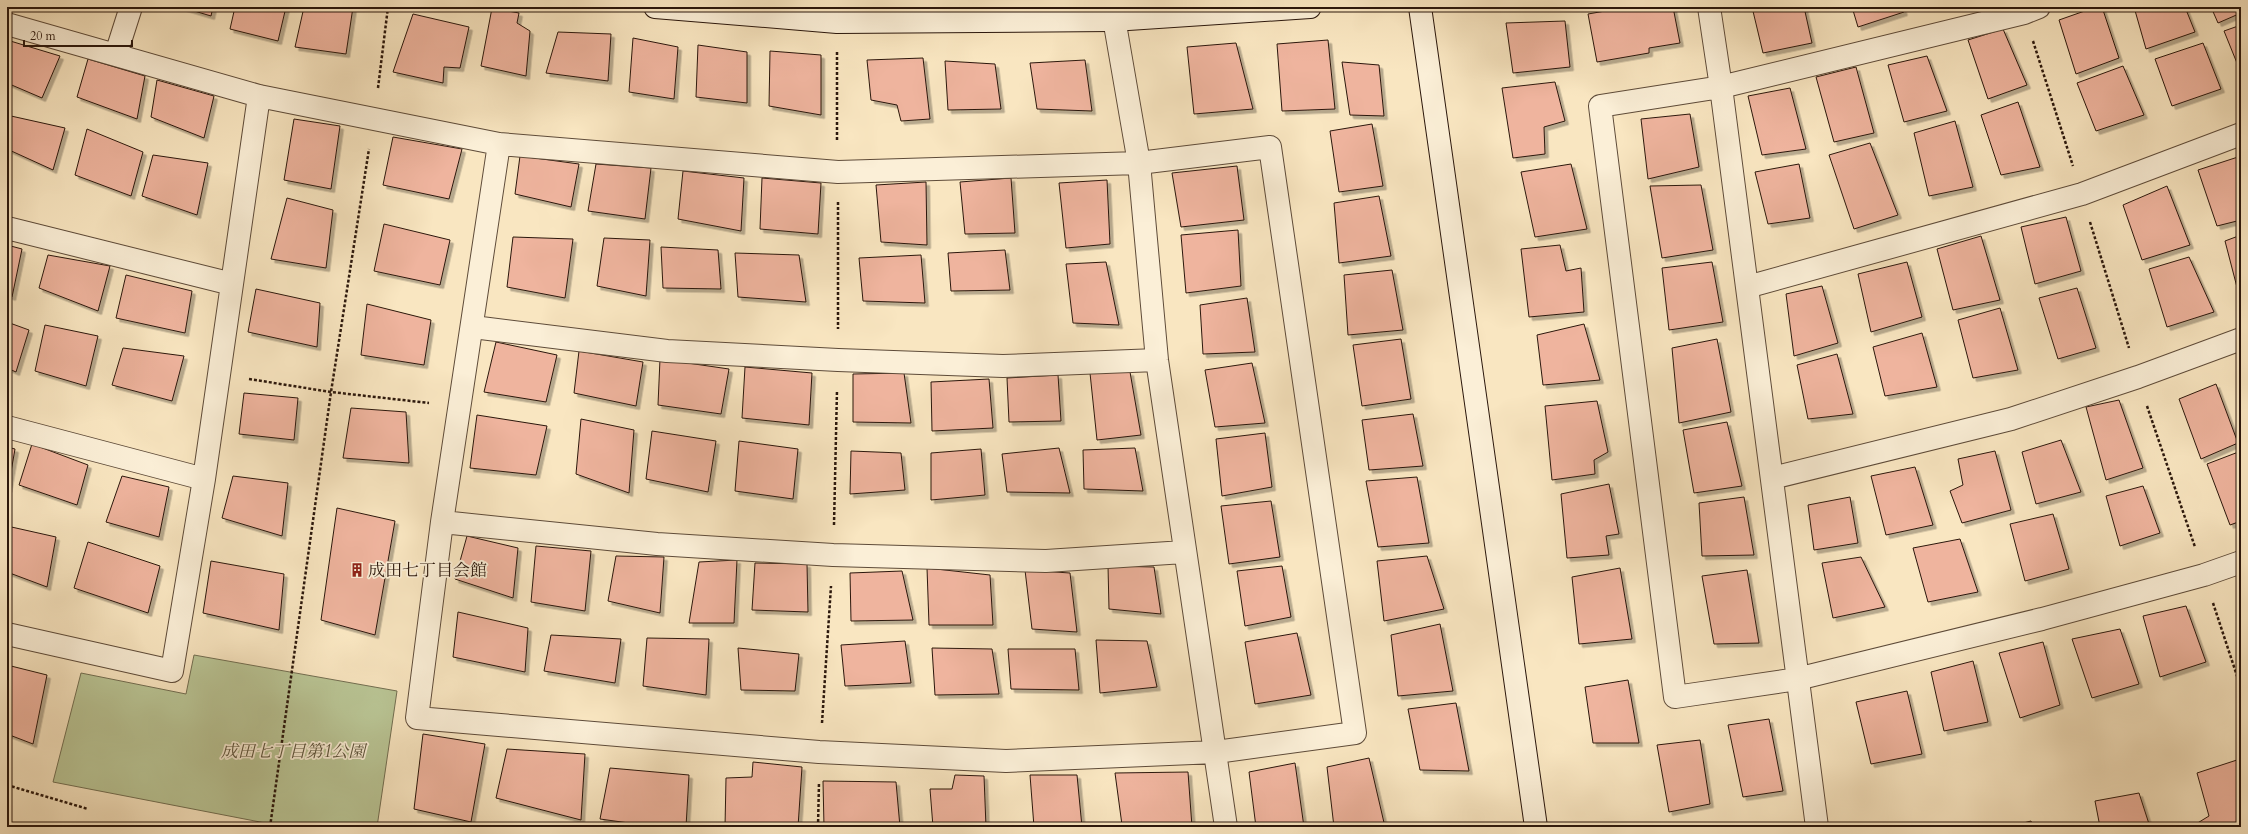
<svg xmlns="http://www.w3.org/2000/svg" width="2248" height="834" font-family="Cardo,'Noto Serif JP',serif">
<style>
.green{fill:#bac696;stroke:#726e51}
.building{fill:#efb49e;stroke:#2b170c;filter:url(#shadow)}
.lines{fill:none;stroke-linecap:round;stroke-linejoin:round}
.street-casing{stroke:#5e4b39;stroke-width:24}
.secondary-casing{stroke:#2b170c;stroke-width:24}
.path{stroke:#2b170c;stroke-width:2.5;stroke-dasharray:3 2;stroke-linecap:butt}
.street{stroke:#fbefd7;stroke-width:22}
.secondary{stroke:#fbefd7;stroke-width:22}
.labels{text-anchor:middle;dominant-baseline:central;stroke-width:3.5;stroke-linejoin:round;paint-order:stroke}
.poi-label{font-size:17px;fill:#2b170c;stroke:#fbefd7;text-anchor:start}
.park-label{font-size:17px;font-style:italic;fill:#5d543c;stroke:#fbefd7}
</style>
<defs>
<filter id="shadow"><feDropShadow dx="3.5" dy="3.5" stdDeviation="0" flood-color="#0004"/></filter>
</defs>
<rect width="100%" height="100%" fill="#f9e6c1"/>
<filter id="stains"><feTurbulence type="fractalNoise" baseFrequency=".005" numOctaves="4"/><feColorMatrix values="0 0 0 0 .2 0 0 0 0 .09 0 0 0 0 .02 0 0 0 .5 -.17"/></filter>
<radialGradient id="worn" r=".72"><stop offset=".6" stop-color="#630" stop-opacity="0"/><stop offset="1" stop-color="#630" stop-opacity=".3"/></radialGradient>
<path class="green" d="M 194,655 L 397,691 L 377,827 L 286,827 L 53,782 L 81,673 L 186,694 Z"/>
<path class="building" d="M 181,7 L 213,7 L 211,16 Z
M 235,7 L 286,7 L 278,41 L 230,29 Z
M 304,7 L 353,7 L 346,54 L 295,47 Z
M 1628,7 L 1673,7 L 1680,43 L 1649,48 L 1649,53 L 1597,62 L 1588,14 Z
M 1752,7 L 1804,7 L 1812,43 L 1763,53 Z
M 1852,7 L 1902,7 L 1904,12 L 1858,27 Z
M 2096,7 L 2102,7 L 2119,58 L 2076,74 L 2059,20 Z
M 2134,7 L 2185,7 L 2195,32 L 2146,49 Z
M 2211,7 L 2241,7 L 2241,13 L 2218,23 Z
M 492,8 L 519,13 L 517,23 L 530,31 L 526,76 L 481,66 Z
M 413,14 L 469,27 L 460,68 L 444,67 L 443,83 L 393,72 Z
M 1565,21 L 1570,67 L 1513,73 L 1506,23 Z
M 2241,25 L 2241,73 L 2224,31 Z
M 2003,29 L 2027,85 L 1988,99 L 1968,40 Z
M 558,32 L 611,34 L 608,81 L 546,73 Z
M 633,38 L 678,47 L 674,99 L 629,92 Z
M 7,40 L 60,56 L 42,98 L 7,83 Z
M 1328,40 L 1335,109 L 1282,111 L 1277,44 Z
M 1236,43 L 1253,109 L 1194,114 L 1187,47 Z
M 2203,43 L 2221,89 L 2172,106 L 2155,59 Z
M 698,45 L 747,52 L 747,103 L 696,97 Z
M 770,51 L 821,55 L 821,115 L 769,106 Z
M 1927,56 L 1947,111 L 1904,122 L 1888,65 Z
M 923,58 L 930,119 L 901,121 L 897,105 L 871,100 L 867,60 Z
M 88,59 L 145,76 L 137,119 L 77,97 Z
M 1085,60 L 1092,111 L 1037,109 L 1030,63 Z
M 945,61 L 995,64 L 1001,109 L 948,110 Z
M 1342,62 L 1379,65 L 1384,116 L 1350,115 Z
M 2123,66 L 2144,115 L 2096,131 L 2077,83 Z
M 1856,67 L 1874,133 L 1834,142 L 1816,77 Z
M 157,80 L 214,96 L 204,138 L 151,117 Z
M 1555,82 L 1565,121 L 1544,127 L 1545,154 L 1513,158 L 1502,88 Z
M 1790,88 L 1806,149 L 1762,155 L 1748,96 Z
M 2018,102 L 2040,167 L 2001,175 L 1981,115 Z
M 1690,114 L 1699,167 L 1648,179 L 1641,119 Z
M 11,116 L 65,128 L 53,170 L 7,149 L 7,128 Z
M 294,119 L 340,126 L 331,189 L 284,180 Z
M 1955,121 L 1973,187 L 1929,196 L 1914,133 Z
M 1372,124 L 1383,186 L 1339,192 L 1330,131 Z
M 87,129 L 143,152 L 131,196 L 75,175 Z
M 393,137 L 462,149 L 449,199 L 383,185 Z
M 1870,143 L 1898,215 L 1854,229 L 1829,155 Z
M 153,155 L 208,163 L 197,215 L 142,196 Z
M 520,156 L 579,164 L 571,207 L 515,194 Z
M 2241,156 L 2241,220 L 2217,226 L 2198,170 Z
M 596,164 L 651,168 L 645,219 L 588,211 Z
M 1571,164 L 1587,229 L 1535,237 L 1521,172 Z
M 1799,164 L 1810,218 L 1768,224 L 1755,172 Z
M 1237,166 L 1244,220 L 1181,227 L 1172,173 Z
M 683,171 L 744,178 L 741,231 L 678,219 Z
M 762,178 L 821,183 L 818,234 L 760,229 Z
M 1011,178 L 1015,233 L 965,234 L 960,182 Z
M 1107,180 L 1110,244 L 1066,248 L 1059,183 Z
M 926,182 L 927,245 L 881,242 L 876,185 Z
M 1701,185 L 1713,250 L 1662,258 L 1650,186 Z
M 2167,186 L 2190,245 L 2142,260 L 2123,205 Z
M 1379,196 L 1391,256 L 1339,263 L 1334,203 Z
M 287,198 L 333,210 L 326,268 L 271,259 Z
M 2066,217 L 2081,271 L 2035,284 L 2021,227 Z
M 384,224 L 450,240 L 440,285 L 374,271 Z
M 1238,230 L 1241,286 L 1186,293 L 1181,235 Z
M 2241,235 L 2241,294 L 2239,295 L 2225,241 Z
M 1981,236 L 2000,300 L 1953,310 L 1937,249 Z
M 513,237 L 573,239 L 565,298 L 507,287 Z
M 604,238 L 650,240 L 646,296 L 597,286 Z
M 7,245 L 22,249 L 12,297 L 7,295 Z
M 1560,245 L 1566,271 L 1581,268 L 1584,312 L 1529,317 L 1521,249 Z
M 661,247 L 718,250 L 721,289 L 663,288 Z
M 1005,250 L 1010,290 L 951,291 L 948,253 Z
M 735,253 L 799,255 L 806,302 L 738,297 Z
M 48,255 L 110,266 L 98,311 L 39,288 Z
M 921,255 L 925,303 L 863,301 L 859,258 Z
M 2189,257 L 2214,312 L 2167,327 L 2149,269 Z
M 1106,262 L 1119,325 L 1073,323 L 1066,264 Z
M 1712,262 L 1723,322 L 1669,330 L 1662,268 Z
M 1907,262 L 1922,317 L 1871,332 L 1858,274 Z
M 1392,270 L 1403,330 L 1348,335 L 1344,275 Z
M 126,275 L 192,291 L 185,333 L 116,318 Z
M 1822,286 L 1838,343 L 1794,356 L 1786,294 Z
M 2077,288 L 2096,348 L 2058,359 L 2039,298 Z
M 256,289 L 320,303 L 317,347 L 248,332 Z
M 1247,298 L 1255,352 L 1203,354 L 1200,305 Z
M 367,304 L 431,320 L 424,365 L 361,355 Z
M 2000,308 L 2018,370 L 1973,378 L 1958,320 Z
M 7,322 L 29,330 L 16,372 L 7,368 Z
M 1584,324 L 1600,380 L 1543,385 L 1537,335 Z
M 45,325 L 98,336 L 86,386 L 35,371 Z
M 1922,333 L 1937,387 L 1885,396 L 1873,347 Z
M 1401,339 L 1411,399 L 1362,406 L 1353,345 Z
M 1717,339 L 1731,412 L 1679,423 L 1672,348 Z
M 496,342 L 557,355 L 546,402 L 484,392 Z
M 123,348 L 184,356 L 172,401 L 112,385 Z
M 579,351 L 643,362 L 636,406 L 574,393 Z
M 1837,354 L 1853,414 L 1808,419 L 1797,365 Z
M 660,359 L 729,369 L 721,414 L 658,405 Z
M 1252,363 L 1265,423 L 1215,427 L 1205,370 Z
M 745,367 L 812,373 L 809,425 L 742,418 Z
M 1130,372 L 1141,435 L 1097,440 L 1090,373 Z
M 904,373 L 911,423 L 853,422 L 853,374 Z
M 1058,375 L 1061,421 L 1009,422 L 1007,378 Z
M 989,379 L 993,428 L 932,431 L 931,382 Z
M 2216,384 L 2238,443 L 2201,459 L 2179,399 Z
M 244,393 L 298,398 L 294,440 L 239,434 Z
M 2119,400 L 2143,468 L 2106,480 L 2086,407 Z
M 1597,401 L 1608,452 L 1594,460 L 1595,474 L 1552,480 L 1545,406 Z
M 351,408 L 406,412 L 409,463 L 343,458 Z
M 1413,414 L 1423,466 L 1369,470 L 1362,420 Z
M 477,415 L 547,426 L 536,475 L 470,468 Z
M 581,419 L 634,430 L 629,493 L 576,474 Z
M 1727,422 L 1742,486 L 1694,493 L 1683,430 Z
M 652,431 L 716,441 L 708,492 L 646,479 Z
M 1265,433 L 1272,487 L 1222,496 L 1216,439 Z
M 2061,440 L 2081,492 L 2036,504 L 2022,452 Z
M 739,441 L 798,449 L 793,499 L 735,491 Z
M 32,444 L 88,465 L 77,505 L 19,485 Z
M 7,447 L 15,449 L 8,489 L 7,489 Z
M 1059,448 L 1070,493 L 1007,492 L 1002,454 Z
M 1135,448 L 1143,491 L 1084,489 L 1083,450 Z
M 981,449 L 985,495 L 931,500 L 931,453 Z
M 851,451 L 901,453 L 905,490 L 850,494 Z
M 1995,451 L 2011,510 L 1962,523 L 1950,491 L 1963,485 L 1958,459 Z
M 2241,451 L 2241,521 L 2230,525 L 2207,464 Z
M 1915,467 L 1933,525 L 1886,535 L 1871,476 Z
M 122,476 L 169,487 L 159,537 L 106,522 Z
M 233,476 L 288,483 L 282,536 L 222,518 Z
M 1417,477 L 1429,543 L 1378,547 L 1366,481 Z
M 1609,484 L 1619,534 L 1606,536 L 1609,555 L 1567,558 L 1561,494 Z
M 2143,486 L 2160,533 L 2120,546 L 2106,496 Z
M 1744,497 L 1754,555 L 1702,556 L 1699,503 Z
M 1850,497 L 1858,543 L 1814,550 L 1808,505 Z
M 1271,501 L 1280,557 L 1229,564 L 1221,506 Z
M 337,508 L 395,521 L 375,635 L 321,620 Z
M 2053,514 L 2069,569 L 2025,581 L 2010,524 Z
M 7,526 L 56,537 L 47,587 L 7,572 Z
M 467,536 L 518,548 L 513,598 L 455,579 Z
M 1960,539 L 1978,592 L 1928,602 L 1913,548 Z
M 88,542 L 160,566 L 148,613 L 74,588 Z
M 536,546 L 591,551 L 585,611 L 531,602 Z
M 616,556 L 664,557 L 660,613 L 608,601 Z
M 1427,556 L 1444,609 L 1384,621 L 1377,561 Z
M 1861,557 L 1885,607 L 1833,618 L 1822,563 Z
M 737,560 L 734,623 L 689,623 L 699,562 Z
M 211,561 L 284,574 L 279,630 L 203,613 Z
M 755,563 L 807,564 L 808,612 L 752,610 Z
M 1108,566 L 1154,567 L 1161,614 L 1109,609 Z
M 1282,566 L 1291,617 L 1245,626 L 1237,571 Z
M 927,568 L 990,575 L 993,625 L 929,625 Z
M 1620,568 L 1632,639 L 1579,644 L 1572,577 Z
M 1025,570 L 1070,573 L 1077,632 L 1032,629 Z
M 1747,570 L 1759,643 L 1714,644 L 1702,576 Z
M 902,571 L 913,620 L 851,621 L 850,573 Z
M 2186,606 L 2206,662 L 2160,677 L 2143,616 Z
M 458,612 L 528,628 L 525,672 L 453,657 Z
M 1440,624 L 1453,691 L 1398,696 L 1391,635 Z
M 2120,629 L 2139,684 L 2092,698 L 2072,639 Z
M 1297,633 L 1311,695 L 1255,704 L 1245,642 Z
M 551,635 L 621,639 L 615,683 L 544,671 Z
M 647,638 L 709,639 L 706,695 L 643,686 Z
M 1096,640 L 1147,641 L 1157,687 L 1100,693 Z
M 905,641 L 911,683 L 845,686 L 841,645 Z
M 2043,642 L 2060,705 L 2020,718 L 1999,653 Z
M 738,648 L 799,654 L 795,691 L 741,690 Z
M 932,648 L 992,649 L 999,694 L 935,695 Z
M 1008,649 L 1075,649 L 1079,690 L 1011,689 Z
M 1973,661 L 1988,722 L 1944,731 L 1931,672 Z
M 7,665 L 47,675 L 33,744 L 7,734 Z
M 1628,680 L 1639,743 L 1593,743 L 1585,687 Z
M 1907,691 L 1922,754 L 1871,764 L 1856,702 Z
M 1456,703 L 1469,771 L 1420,770 L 1408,709 Z
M 1769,719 L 1783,791 L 1743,797 L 1728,725 Z
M 423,734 L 485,744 L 471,822 L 414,809 Z
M 1700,740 L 1710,804 L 1669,812 L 1657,745 Z
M 507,749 L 585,754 L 581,820 L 496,798 Z
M 1369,758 L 1385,827 L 1334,827 L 1327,767 Z
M 2240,759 L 2241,827 L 2191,827 L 2209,816 L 2197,773 Z
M 753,762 L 802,767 L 798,827 L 725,827 L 726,778 L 752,777 Z
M 1295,763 L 1304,827 L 1256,827 L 1249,772 Z
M 610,768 L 689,775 L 686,827 L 658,827 L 600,819 Z
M 1188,772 L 1192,827 L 1122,825 L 1115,773 Z
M 955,775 L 984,776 L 986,827 L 933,827 L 930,789 L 952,789 Z
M 1030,775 L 1077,775 L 1082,827 L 1034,827 Z
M 823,781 L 896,782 L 900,827 L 824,827 Z
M 2139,793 L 2150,827 L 2100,827 L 2095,801 Z
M 2031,821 L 2033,827 L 2008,827 Z"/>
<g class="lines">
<defs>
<path id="street" d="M 1112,7 L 1139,163 L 1157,360 L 1226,827
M 1709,7 L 1721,87 L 1817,827
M 2039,7 L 2024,13 L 1721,87 L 1600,106 L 1675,697 L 1797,679 L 2042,619 L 2204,575 L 2241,562
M 7,24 L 259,96 L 499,144 L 838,172 L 1139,163 L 1270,147 L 1355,733 L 1216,752 L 1006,761 L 819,752 L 417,718 L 442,522 L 499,144
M 116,54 L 131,7
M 7,228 L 232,284
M 1747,287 L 2082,194 L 2241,134
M 473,327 L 667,351 L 838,360 L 1003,366 L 1157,360
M 7,427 L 204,479
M 1772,478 L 2011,419 L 2138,377 L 2241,339
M 442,522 L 657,544 L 833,555 L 1046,561 L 1184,552
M 7,634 L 172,671 L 204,479 L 259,96"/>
<path id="secondary" d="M 655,7 L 837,22 L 1113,20 L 1310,7
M 1420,7 L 1536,827"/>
</defs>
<use href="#street" class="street-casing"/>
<use href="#secondary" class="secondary-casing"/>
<path class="path" d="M 2033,41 L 2073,166
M 837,52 L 837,141
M 378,88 L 388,7
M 838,202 L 838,329
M 2090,222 L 2129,348
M 249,379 L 331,392 L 429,403
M 2147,406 L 2195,547
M 834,525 L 837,390
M 2213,603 L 2241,688
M 822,723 L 831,586
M 7,785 L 88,809
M 270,827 L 331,392 L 369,149
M 818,827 L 819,782"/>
<use href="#street" class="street"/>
<use href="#secondary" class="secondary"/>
</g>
<defs>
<symbol id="building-bare" viewBox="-9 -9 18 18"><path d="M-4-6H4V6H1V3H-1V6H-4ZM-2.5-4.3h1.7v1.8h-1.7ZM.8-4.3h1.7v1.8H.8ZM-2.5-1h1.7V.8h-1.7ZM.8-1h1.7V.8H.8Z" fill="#8f2418" stroke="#fbefd7" stroke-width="2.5" paint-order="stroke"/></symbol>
</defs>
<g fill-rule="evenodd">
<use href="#building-bare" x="347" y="560" width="20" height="20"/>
</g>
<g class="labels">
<g class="poi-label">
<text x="368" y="570">成田七丁目会館</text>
</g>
<g class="park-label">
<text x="293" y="751">成田七丁目第1公園</text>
</g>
</g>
<rect width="2248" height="834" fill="none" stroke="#f9e6c1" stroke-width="24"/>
<rect x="8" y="8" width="2232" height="818" fill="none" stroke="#2b170c" stroke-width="2"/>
<rect x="12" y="12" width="2224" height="810" fill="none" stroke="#2b170c"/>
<path d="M24 40v6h108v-6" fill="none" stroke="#2b170c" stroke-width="2"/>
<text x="30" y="40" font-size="12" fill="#2b170c" stroke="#fbefd7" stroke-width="3" paint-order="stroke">20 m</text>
<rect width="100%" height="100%" filter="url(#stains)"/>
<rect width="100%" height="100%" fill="url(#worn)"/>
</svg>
